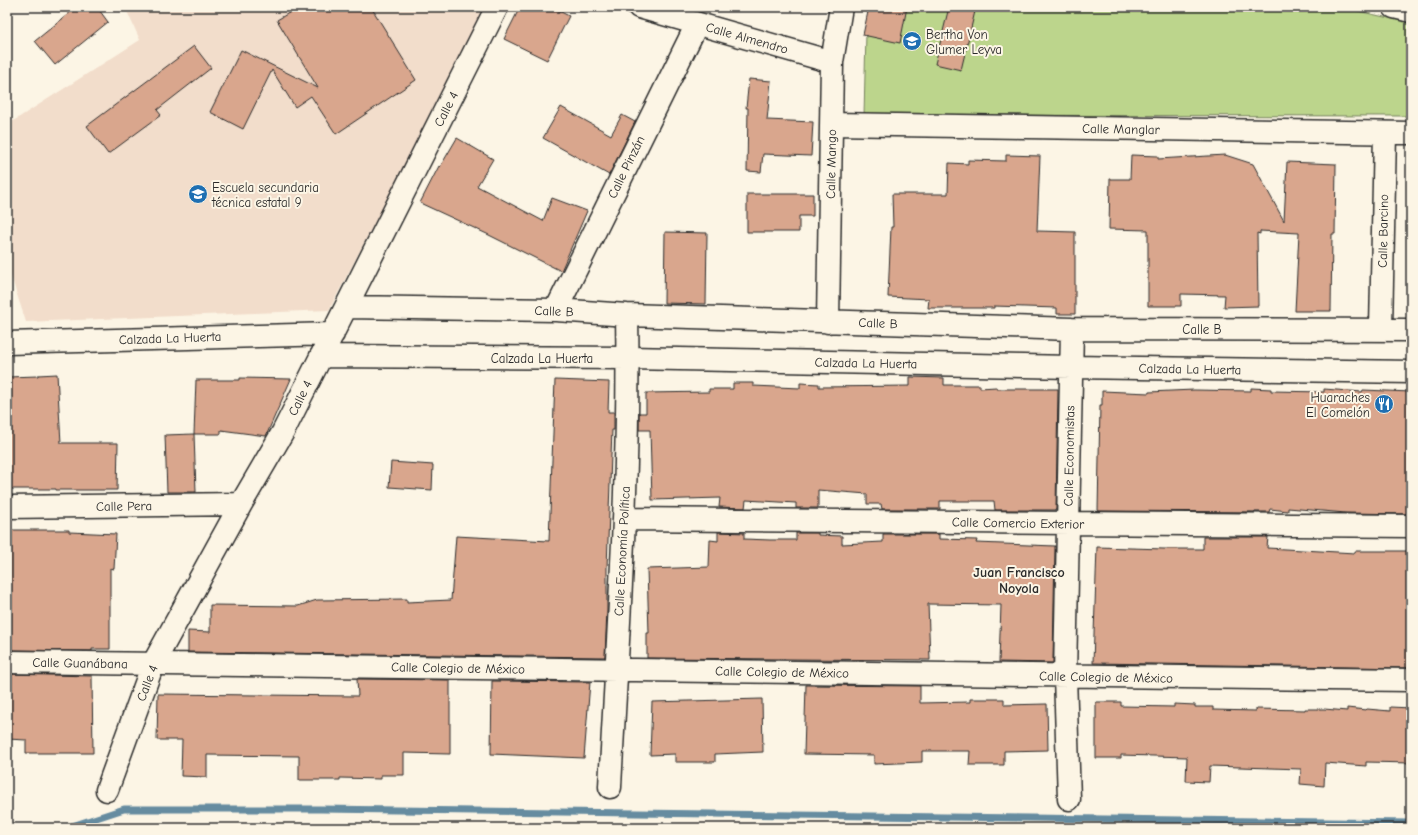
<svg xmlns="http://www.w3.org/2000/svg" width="1418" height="835" font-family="'Comic Neue',sans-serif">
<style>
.built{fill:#f2ddcb}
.green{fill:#bcd58c;stroke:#74805c}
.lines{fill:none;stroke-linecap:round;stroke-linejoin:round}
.stream{stroke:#668ca0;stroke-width:7}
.building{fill:#d9a68d;stroke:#2b2b2b}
.street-casing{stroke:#2b2b2b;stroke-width:25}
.street{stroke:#fcf5e5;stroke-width:22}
.labels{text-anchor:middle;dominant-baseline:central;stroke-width:4;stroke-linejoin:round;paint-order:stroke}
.poi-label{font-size:13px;fill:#2b2b2b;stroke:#fcf5e5;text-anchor:start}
.street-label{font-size:13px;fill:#2b2b2b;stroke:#fcf5e5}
.neighbourhood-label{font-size:14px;font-weight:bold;fill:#2b2b2b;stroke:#fcf5e5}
</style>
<rect width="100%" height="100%" fill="#fcf5e5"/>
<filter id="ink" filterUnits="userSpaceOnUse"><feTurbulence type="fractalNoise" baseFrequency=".025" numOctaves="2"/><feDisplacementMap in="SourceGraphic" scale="8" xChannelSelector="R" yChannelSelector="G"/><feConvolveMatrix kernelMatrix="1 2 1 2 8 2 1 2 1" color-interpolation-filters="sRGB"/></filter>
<g filter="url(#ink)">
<path class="built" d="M 125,7 L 488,7 L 329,310 L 26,322 L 7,264 L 7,125 L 140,40 Z"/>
<path class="green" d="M 875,7 L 1340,7 L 1411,23 L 1411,116 L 864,115 L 866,33 Z"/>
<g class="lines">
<path class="stream" d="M 66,828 L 124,809 L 320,809 L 1411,823"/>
</g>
<path class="building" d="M 77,7 L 97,7 L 108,22 L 55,65 L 35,41 Z
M 299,7 L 371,7 L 416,80 L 336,134 L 311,96 L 295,107 L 272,70 L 243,129 L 210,112 L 241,50 L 318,88 L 277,20 Z
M 520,7 L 551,7 L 569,16 L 547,60 L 504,39 Z
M 869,7 L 907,7 L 900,43 L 863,35 Z
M 949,7 L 976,7 L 961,70 L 935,64 Z
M 194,46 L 211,68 L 157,110 L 161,115 L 108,154 L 87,126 Z
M 749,79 L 771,81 L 767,120 L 813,122 L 811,156 L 763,154 L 761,172 L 747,171 L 748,108 L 746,108 Z
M 561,107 L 611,135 L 622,115 L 635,122 L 609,175 L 543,138 Z
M 457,138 L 493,159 L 477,186 L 543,221 L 552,198 L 587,211 L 561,271 L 487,234 L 420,203 L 439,166 L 440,167 Z
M 1006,155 L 1040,156 L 1037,231 L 1075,232 L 1075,314 L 1057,314 L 1057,308 L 994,306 L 994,308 L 928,308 L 929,299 L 888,297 L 891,227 L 893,227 L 892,194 L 948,194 L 949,163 L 968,164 L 968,160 L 1006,161 Z
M 1131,155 L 1158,156 L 1158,159 L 1225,155 L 1253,164 L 1284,221 L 1287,162 L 1336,164 L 1335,234 L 1332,234 L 1331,311 L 1295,311 L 1299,233 L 1260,231 L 1260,234 L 1257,233 L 1258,306 L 1224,307 L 1225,295 L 1181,294 L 1181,306 L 1148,306 L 1148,230 L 1109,229 L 1110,179 L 1130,179 Z
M 747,194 L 813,194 L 813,216 L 799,216 L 799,232 L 747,232 Z
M 665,232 L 707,233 L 706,304 L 664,303 Z
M 57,374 L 61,443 L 118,443 L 117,490 L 56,490 L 56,489 L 7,489 L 7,377 L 38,376 L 38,375 Z
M 910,377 L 944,378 L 944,385 L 980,385 L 980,388 L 996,387 L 996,389 L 1058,389 L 1056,510 L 995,510 L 994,501 L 940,501 L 940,509 L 882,509 L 881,504 L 867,504 L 867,494 L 818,490 L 818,508 L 796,508 L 796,503 L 746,500 L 745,508 L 719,507 L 720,498 L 652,500 L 650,430 L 639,430 L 639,413 L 646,413 L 646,393 L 709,392 L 709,389 L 733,389 L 733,383 L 753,383 L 753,386 L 800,388 L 800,383 L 819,384 L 819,387 L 910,386 Z
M 240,378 L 291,379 L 266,436 L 221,430 L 221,434 L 194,434 L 196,380 L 240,380 Z
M 555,380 L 609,382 L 608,412 L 614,412 L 614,430 L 612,430 L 611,455 L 607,568 L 607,610 L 605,657 L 188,652 L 188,631 L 210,632 L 210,605 L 298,606 L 317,600 L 407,599 L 407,602 L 451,600 L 456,536 L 549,541 Z
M 1251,388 L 1271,389 L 1271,391 L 1324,392 L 1324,389 L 1362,392 L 1363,390 L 1411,392 L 1411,514 L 1346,513 L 1288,508 L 1288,511 L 1270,509 L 1269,512 L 1098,511 L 1100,405 L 1102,405 L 1102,391 L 1149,393 L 1149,392 L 1194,390 L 1251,391 Z
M 194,434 L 196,492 L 167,492 L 165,435 Z
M 391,462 L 433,465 L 432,490 L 389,487 Z
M 7,530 L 69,530 L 69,532 L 116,534 L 114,569 L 110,568 L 110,649 L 92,649 L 92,651 L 7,650 Z
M 718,532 L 744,533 L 744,539 L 770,540 L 796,540 L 796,533 L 818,533 L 818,535 L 842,536 L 842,544 L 883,542 L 883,534 L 939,534 L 939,539 L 977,540 L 976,543 L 1055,546 L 1053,663 L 999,662 L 1001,605 L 928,604 L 930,660 L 647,658 L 647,633 L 649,633 L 647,569 L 709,567 L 710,540 L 718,541 Z
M 1203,537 L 1268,537 L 1267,548 L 1355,553 L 1355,551 L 1411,551 L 1411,668 L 1093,663 L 1097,547 L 1164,549 L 1203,549 Z
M 7,674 L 92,676 L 93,753 L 26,753 L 26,740 L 7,739 Z
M 357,679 L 450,680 L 450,754 L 404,753 L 404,775 L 381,775 L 381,779 L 340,778 L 340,780 L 299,780 L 299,756 L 207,755 L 207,777 L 181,776 L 182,740 L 157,740 L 158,694 L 358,696 Z
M 492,681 L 590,682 L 584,758 L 491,754 Z
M 806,685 L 920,686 L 920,703 L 970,702 L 970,699 L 1004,699 L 1004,705 L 1047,704 L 1048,750 L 1004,751 L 1004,765 L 969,765 L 970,751 L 922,751 L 922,762 L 874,764 L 874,755 L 804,754 Z
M 762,699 L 763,752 L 715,754 L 715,762 L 675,762 L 675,754 L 650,755 L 652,702 Z
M 1096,702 L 1121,702 L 1121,706 L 1174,707 L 1174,704 L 1195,705 L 1195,707 L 1213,707 L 1213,710 L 1256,711 L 1256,709 L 1305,710 L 1305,709 L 1324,709 L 1347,711 L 1347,708 L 1366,710 L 1367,709 L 1390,711 L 1390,707 L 1411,708 L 1411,763 L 1366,762 L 1366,766 L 1325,763 L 1324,786 L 1300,784 L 1301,769 L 1210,766 L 1209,782 L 1186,781 L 1187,757 L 1121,755 L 1121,758 L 1096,758 Z"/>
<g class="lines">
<defs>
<path id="street" d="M 639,7 L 832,62
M 1394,7 L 1411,11
M 832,124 L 1411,133
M 346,307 L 556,310 L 627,315 L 1072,329 L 1411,330
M 556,310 L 697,24
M 828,322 L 832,62 L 841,7
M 1381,329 L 1385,133
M 7,343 L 333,334
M 321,356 L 628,358 L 1071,367 L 1411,372
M 7,507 L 241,504
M 624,519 L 1411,526
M 7,662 L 1411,680
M 610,787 C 618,630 630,472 627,315
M 107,790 L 153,664 L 241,504 L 283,432 L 497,7
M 1069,799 L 1065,676 L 1072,329"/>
</defs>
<use href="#street" class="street-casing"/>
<use href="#street" class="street"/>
</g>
</g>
<defs>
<symbol id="school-disc" viewBox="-11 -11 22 22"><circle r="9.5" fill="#1f6fb2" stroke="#fcf5e5"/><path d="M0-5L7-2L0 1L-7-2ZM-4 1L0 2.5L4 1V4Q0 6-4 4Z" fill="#fff"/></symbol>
<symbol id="restaurant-disc" viewBox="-11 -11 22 22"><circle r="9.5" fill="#1f6fb2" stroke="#fcf5e5"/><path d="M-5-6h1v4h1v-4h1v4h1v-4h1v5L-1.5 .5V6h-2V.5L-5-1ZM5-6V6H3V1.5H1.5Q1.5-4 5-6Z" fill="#fff"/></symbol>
</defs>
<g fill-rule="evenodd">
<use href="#school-disc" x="901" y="30" width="22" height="22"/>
<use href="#school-disc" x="187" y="183" width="22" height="22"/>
<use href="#restaurant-disc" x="1373" y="393" width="22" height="22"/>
</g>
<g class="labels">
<g class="poi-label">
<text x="926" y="34">Bertha Von<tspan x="926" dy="15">Glumer Leyva</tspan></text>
<text x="212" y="187">Escuela secundaria<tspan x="212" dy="15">técnica estatal 9</tspan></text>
<text x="1370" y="397" text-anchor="end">Huaraches<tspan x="1370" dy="15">El Comelón</tspan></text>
</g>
<g class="street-label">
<text transform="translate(747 38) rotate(16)">Calle Almendro</text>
<text transform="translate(446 109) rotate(-63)">Calle 4</text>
<text transform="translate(1121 129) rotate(1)">Calle Manglar</text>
<text transform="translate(831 164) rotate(-89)">Calle Mango</text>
<text transform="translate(626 167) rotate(-64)">Calle Pinzán</text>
<text transform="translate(1383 231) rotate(-89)">Calle Barcino</text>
<text transform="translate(554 311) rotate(2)">Calle B</text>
<text transform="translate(878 323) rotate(2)">Calle B</text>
<text x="1202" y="329">Calle B</text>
<text transform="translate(170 338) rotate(-2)">Calzada La Huerta</text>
<text x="542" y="358">Calzada La Huerta</text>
<text transform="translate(866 363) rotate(1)">Calzada La Huerta</text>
<text transform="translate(1190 369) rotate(1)">Calzada La Huerta</text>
<text transform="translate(300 398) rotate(-64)">Calle 4</text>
<text transform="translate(1069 456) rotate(-89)">Calle Economistas</text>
<text transform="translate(124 506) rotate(-1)">Calle Pera</text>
<text transform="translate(1018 523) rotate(1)">Calle Comercio Exterior</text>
<text transform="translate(622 551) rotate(-87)">Calle Economía Política</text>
<text transform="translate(80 663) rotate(1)">Calle Guanábana</text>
<text transform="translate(458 668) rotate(1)">Calle Colegio de México</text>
<text transform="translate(782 672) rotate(1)">Calle Colegio de México</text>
<text transform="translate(1106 677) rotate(1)">Calle Colegio de México</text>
<text transform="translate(147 683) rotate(-69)">Calle 4</text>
</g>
<g class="neighbourhood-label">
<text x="1019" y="572">Juan Francisco<tspan x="1019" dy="16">Noyola</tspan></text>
</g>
</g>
<rect width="1418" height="835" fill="none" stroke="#fcf5e5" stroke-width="24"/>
<rect x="12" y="12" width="1394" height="811" fill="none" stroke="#2b2b2b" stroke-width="1.5" filter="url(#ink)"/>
</svg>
